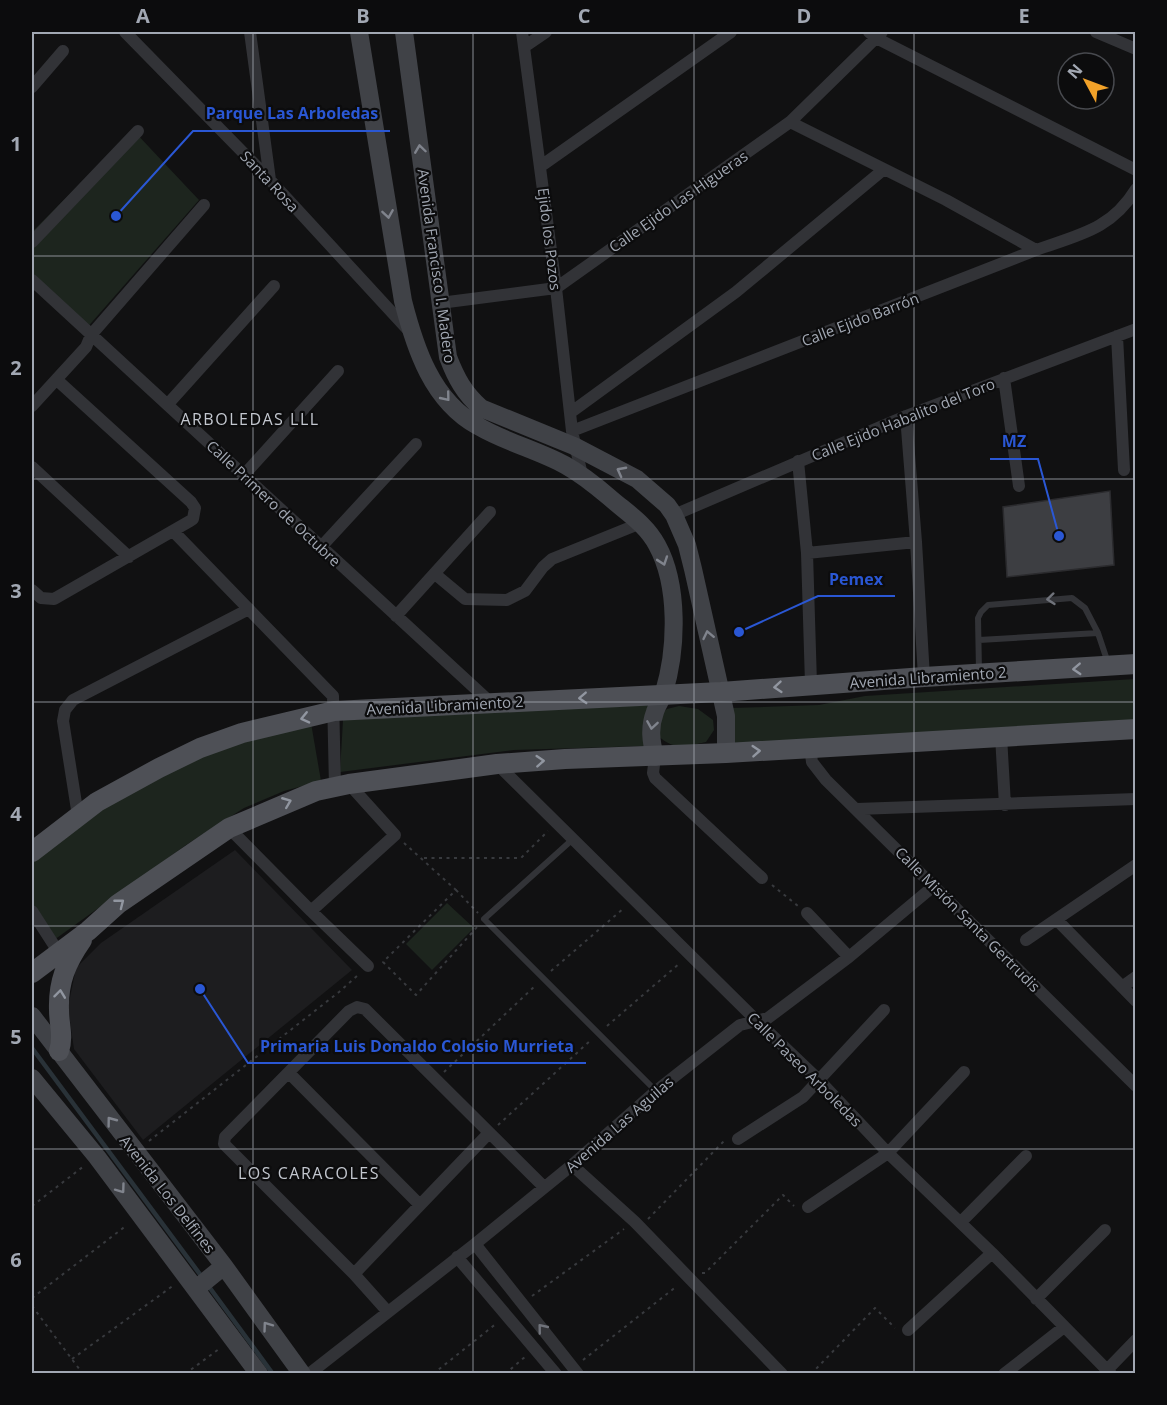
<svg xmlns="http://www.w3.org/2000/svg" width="1167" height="1405" viewBox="0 0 1167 1405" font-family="'Open Sans',sans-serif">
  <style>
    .built { fill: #1d1d1f }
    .green { fill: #1d251e }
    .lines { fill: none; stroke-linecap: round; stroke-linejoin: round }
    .stream { stroke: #293238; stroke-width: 4.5 }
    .building { fill: #3d3e42; stroke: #2b2b2e; stroke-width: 1.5 }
    .path { stroke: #383a3e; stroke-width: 2; stroke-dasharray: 3 4.5; stroke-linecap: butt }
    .lane { stroke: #323337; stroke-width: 6 }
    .street { stroke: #323337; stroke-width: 12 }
    .secondary { stroke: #404247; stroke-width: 18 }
    .primary { stroke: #4e5056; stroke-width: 20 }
    .oneway { stroke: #80848d }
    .oneway2 { stroke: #70737b }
    .oneway3 { stroke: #9196a0 }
    .grid { fill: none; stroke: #a2a8b3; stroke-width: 1.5; stroke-opacity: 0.55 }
    .labels { text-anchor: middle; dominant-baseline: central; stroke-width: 4.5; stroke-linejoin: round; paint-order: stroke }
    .street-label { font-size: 15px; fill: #a2a8b3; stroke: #0c0c0d }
    .neighbourhood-label { font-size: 16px; letter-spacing: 1.5px; fill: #c3c7cf; stroke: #0c0c0d }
    .leader { fill: none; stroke: #2a57d4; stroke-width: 2 }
    .callout-dot { fill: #2a57d4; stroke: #0c0c0d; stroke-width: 2 }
    .callout-label { font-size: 16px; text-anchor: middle; font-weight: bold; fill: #2a57d4; stroke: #0c0c0d; stroke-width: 4.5; stroke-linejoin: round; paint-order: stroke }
    .neatline { fill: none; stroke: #a2a8b3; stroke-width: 2 }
    .grid-label { font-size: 20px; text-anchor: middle; font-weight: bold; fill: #a2a8b3 }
  </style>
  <rect width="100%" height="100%" fill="#111112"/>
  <path class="built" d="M235,850L352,970L143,1140L74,1049L68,1007L76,968L101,943Z"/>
  <path class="green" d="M133,130L199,200L85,330L32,280V232Z
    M1135,679V726L840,741L735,743L732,708L819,705L865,696Z
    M655,703L645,746L514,750L340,772L343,720Z
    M679,706L698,709L713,720L714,730L706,742C685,747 674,750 658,736L659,716L667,709Z
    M311,723L321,781L284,791L244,808L186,845L54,940L32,906V863L129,790L205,751Z
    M447,903L474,928L432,970L406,944Z"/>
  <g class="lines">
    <path class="stream" d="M32,1048L202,1277
      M207,1284L273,1374"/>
  </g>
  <path class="building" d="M1110,491L1114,565L1007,577L1003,507Z"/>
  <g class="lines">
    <path class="path" d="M404,843L456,890L383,962L416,995L478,926
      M424,858H521L548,831
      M772,885L798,906
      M456,890L478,913
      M551,971L624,908
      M607,1026L680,963
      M444,1072L536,985
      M498,1125L591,1040
      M149,1141L339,992L358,975
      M32,1206L84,1166
      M648,1219L726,1139
      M702,1273H705L783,1195L794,1206
      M532,1296L624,1229
      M32,1298L127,1225
      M32,1306L83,1374
      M72,1359L174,1285
      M583,1360L677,1286
      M185,1374L219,1349
      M433,1374L497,1323
      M505,1374L526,1356
      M811,1374L875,1308L895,1328"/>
    <path class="lane" d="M979,640L1098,633
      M979,671L978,618L981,612L988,605L1072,598L1085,608L1098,633L1108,663
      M573,839L484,919L656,1091"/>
    <path class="street" d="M125,32L270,180L409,331
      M250,32L270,180
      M522,32L556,288L572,431L582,475
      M869,32L876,38L1136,170
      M1096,32L1136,49
      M524,47L546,32
      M32,87L63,51
      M790,122L946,200L1036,250
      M541,166L731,32
      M32,242L138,131
      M32,280L490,702
      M440,303L556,288L790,122L882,32
      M1117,336L1124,470
      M1004,378L1019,486
      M168,404L274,286
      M32,406L86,347L91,335L204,205
      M570,413L736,292L883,170
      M906,416L916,542L924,677
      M572,431L1036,250C1078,235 1111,230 1136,189
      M798,461L807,553L811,684
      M32,467L129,557
      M243,476L338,371
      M674,515L906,416L1136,329
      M173,531L333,696L335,787
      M321,547L416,444
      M807,553L916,542
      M435,574L465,599L507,600L525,591L543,567L552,559L641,523
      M32,590L41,598L54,599L190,521L193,519L195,508L191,502L57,380
      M396,616L490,512
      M1001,736L1005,805
      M810,747L812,762L826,780L1136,1086
      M655,757L653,773L655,778L762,878
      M497,764L757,1021L819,1080L888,1153L992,1253L1111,1374
      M857,809L1136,799
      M78,816L63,721L65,710L73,700L249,609
      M229,828L311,911L368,966
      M32,911L59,953
      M311,911L395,835L349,784
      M807,913L849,957
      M1057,920L1136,1001
      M1026,940L1136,865
      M1122,987L1136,977
      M289,1073L420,1205
      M738,1139L803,1097L884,1010
      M572,1165L635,1222L782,1374
      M808,1207L888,1153L964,1072
      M961,1222L1026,1156
      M475,1244L578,1374
      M457,1257L556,1374
      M354,1274L489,1133
      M1036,1299L1105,1230
      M388,1312L354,1274L224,1144L225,1137L349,1011L357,1007L365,1009L544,1187
      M908,1330L992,1253
      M1107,1370L1136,1340
      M309,1374L475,1244L572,1165L656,1091L740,1025L768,1018L849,957L935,885
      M1004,1374L1064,1327"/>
    <path class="secondary" d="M359,32L403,301C415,348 432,401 478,426C505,442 537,450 565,465C581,474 595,485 609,497C626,512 646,524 657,545C679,585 677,649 664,692C662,699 657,705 655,712C649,728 651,741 655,757
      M404,32L448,357C456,378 464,393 481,408L574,446L637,479L667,505L674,515L687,545L693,569L726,716V753
      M32,1016L224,1266L302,1374
      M32,1078L97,1157L259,1374
      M197,1288L224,1266"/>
    <path class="primary" d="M32,852L97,802L159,768L200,748L242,733L334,711L721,692L924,677L1136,664
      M32,973L88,931L118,904L229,828L316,791L349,784L497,764L565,759L726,753L1136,729
      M59,1051C64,1036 59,1025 59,1010C58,982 66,963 82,940"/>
  </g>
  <defs><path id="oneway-chevron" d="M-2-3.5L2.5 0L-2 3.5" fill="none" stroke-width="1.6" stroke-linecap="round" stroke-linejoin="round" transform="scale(1.5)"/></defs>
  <g class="oneway">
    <use href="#oneway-chevron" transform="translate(420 149) rotate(-98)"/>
    <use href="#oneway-chevron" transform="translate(388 214) rotate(81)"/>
    <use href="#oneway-chevron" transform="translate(446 397) rotate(51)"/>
    <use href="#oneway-chevron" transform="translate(621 471) rotate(-152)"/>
    <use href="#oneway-chevron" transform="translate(663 561) rotate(71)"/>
    <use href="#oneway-chevron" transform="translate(708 635) rotate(-102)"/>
    <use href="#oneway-chevron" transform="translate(652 725) rotate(99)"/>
    <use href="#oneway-chevron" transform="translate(111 1121) rotate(-127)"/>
    <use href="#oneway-chevron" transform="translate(121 1189) rotate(54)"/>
    <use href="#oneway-chevron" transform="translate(267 1326) rotate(-126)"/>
  </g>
  <g class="oneway2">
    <use href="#oneway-chevron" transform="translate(1051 599) rotate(174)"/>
    <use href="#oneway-chevron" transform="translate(542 1328) rotate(-129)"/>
  </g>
  <g class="oneway3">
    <use href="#oneway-chevron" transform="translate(1077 669) rotate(177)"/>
    <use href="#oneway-chevron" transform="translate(778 687) rotate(175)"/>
    <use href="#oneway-chevron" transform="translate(583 698) rotate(177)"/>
    <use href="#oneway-chevron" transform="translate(305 718) rotate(167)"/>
    <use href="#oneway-chevron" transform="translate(756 751) rotate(-4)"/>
    <use href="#oneway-chevron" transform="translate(540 761) rotate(-4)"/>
    <use href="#oneway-chevron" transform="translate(287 802) rotate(-22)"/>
    <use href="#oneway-chevron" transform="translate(120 903) rotate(-38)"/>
    <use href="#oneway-chevron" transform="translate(60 994) rotate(-83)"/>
  </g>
  <path class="grid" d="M253,32V1374M473,32V1374M694,32V1374M914,32V1374M32,256H1136M32,479H1136M32,702H1136M32,926H1136M32,1149H1136"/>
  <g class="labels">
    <g class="street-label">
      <text transform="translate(270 181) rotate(47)">Santa Rosa</text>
      <text transform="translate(678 201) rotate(-35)">Calle Ejido Las Higueras</text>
      <text transform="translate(550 239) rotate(83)">Ejido los Pozos</text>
      <text transform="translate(437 266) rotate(82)">Avenida Francisco I. Madero</text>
      <text transform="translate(860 319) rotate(-21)">Calle Ejido Barrón</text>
      <text transform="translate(903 419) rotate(-22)">Calle Ejido Habalito del Toro</text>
      <text transform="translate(274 503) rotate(43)">Calle Primero de Octubre</text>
      <text transform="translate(928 677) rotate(-4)">Avenida Libramiento 2</text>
      <text transform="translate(445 705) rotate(-3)">Avenida Libramiento 2</text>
      <text transform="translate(968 919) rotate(45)">Calle Misión Santa Gertrudis</text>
      <text transform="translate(805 1069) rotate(45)">Calle Paseo Arboledas</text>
      <text transform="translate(619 1124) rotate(-41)">Avenida Las Aguilas</text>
      <text transform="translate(168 1194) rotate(52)">Avenida Los Delfines</text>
    </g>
    <g class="neighbourhood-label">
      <text x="250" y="419">ARBOLEDAS LLL</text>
      <text x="309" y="1173">LOS CARACOLES</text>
    </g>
  </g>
  <path class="leader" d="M116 216L193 131H390M1059 536L1038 459H990M739 632L818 596H895M200 989L248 1063H586"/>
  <g class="callout-dot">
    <circle cx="116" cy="216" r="6"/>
    <circle cx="1059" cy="536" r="6"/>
    <circle cx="739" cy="632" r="6"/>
    <circle cx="200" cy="989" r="6"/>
  </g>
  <g class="callout-label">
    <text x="292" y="119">Parque Las Arboledas</text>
    <text x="1014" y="447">MZ</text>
    <text x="856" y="585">Pemex</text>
    <text x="417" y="1052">Primaria Luis Donaldo Colosio Murrieta</text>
  </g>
  <rect width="1167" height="1405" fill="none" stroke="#0c0c0d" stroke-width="66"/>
  <g transform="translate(1086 81) rotate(311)"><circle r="28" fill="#0c0c0d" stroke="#484a4f" stroke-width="1.5"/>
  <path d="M0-4.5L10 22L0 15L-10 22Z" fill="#f2a229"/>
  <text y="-9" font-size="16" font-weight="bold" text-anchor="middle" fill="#a2a8b3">N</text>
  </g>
  <rect x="33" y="33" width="1101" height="1339" class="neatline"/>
  <g class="grid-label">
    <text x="143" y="23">A</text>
    <text x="363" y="23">B</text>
    <text x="584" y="23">C</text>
    <text x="804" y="23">D</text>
    <text x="1024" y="23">E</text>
    <text x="16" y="151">1</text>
    <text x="16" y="375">2</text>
    <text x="16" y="598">3</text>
    <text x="16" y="821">4</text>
    <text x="16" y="1044">5</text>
    <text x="16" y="1267">6</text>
  </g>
</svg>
